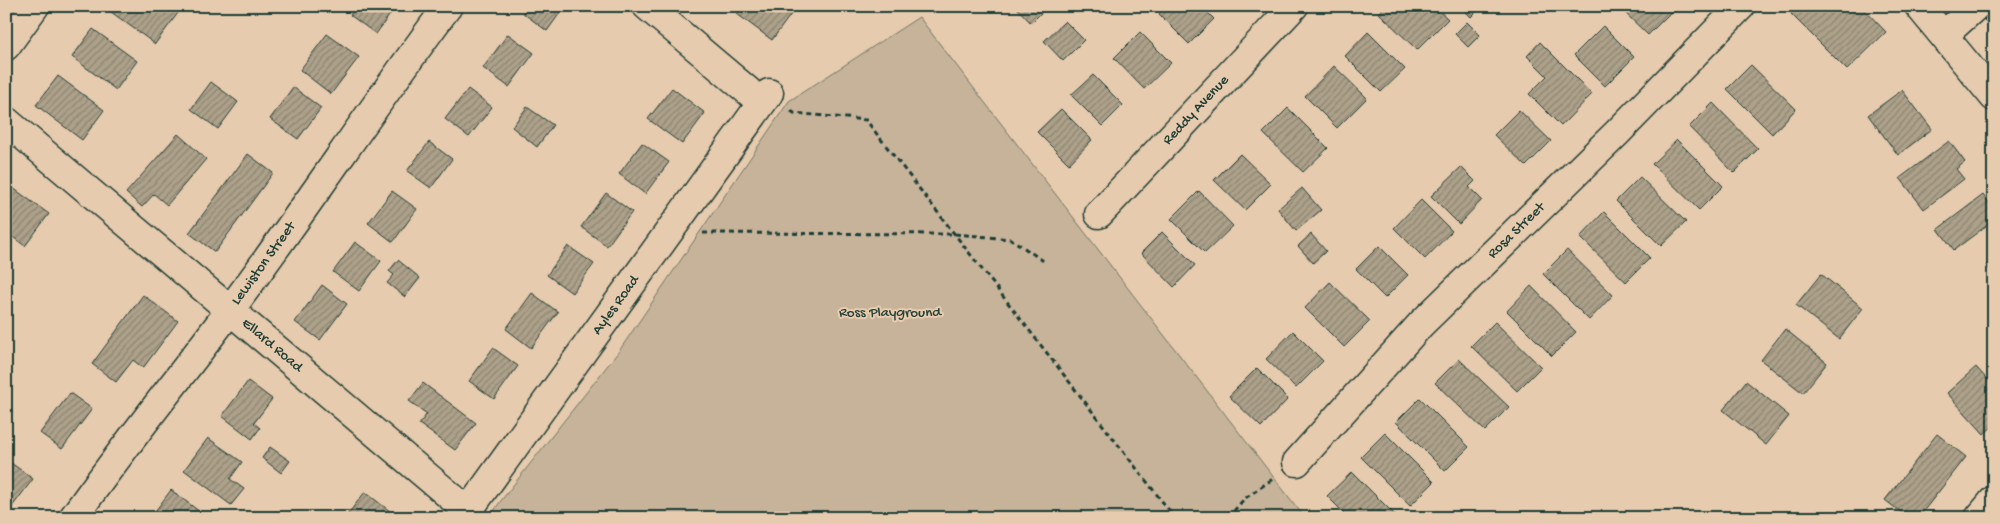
<svg xmlns="http://www.w3.org/2000/svg" width="2000" height="524" viewBox="0 0 2000 524" font-family="'Gochi Hand',sans-serif">
  <style>
    .green { fill: #c6b39a; stroke: #727867 }
    .building { fill: url(#building-hatch); stroke: #1f3d34 }
    .lines { fill: none; stroke-linecap: round; stroke-linejoin: round }
    .minor-casing { stroke: #1f3d34; stroke-width: 31 }
    .major-casing { stroke: #1f3d34; stroke-width: 31 }
    .path { stroke: #1f3d34; stroke-width: 3; stroke-dasharray: 5 4; stroke-linecap: butt }
    .minor { stroke: #e7cbae; stroke-width: 28 }
    .major { stroke: #e7cbae; stroke-width: 28 }
    .labels { text-anchor: middle; dominant-baseline: central; stroke-width: 4; stroke-linejoin: round; paint-order: stroke }
    .street-label { font-size: 15px; fill: #1f3d34; stroke: #e7cbae }
    .park-label { font-size: 15px; fill: #274339; stroke: #e7cbae }
  </style>
  <defs>
    <pattern id="building-hatch" width="6" height="6" patternUnits="userSpaceOnUse" patternTransform="scale(1.25)"><rect width="6" height="6" fill="#ada18a"/><path d="M-1 1l2-2M0 6l6-6M5 7l2-2" fill="none" stroke="#8c8472"/></pattern>
  </defs>
  <rect width="100%" height="100%" fill="#e7cbae"/>
  <filter id="ink" filterUnits="userSpaceOnUse"><feTurbulence type="fractalNoise" baseFrequency=".02" numOctaves="2"/><feDisplacementMap in="SourceGraphic" scale="10" xChannelSelector="R" yChannelSelector="G"/><feConvolveMatrix kernelMatrix="1 2 1 2 8 2 1 2 1" color-interpolation-filters="sRGB"/></filter>
  <g filter="url(#ink)">
    <path class="green" d="M919,17L1305,518H489L500,502L619,351L789,101Z"/>
    <path class="building" d="M110,6H169L178,13L155,44L107,9Z
      M357,6H396L376,34L350,15Z
      M529,6H565L547,31L523,13Z
      M743,6H797L772,40L737,14Z
      M1015,6H1048L1031,23Z
      M1166,6H1201L1214,19L1189,44L1159,14Z
      M1385,6H1434L1448,19L1417,50L1379,13Z
      M1460,6H1482L1471,17Z
      M1621,6H1673L1675,8L1648,35L1620,8Z
      M1799,6H1861L1886,32L1847,70L1791,14Z
      M1994,8V29L1984,20Z
      M1065,21L1084,40L1063,61L1044,41Z
      M1467,22L1480,35L1468,47L1455,34Z
      M1603,26L1634,57L1605,86L1574,55Z
      M93,29L137,61L116,90L72,57Z
      M1140,32L1171,63L1144,89L1114,58Z
      M1368,32L1405,69L1381,92L1345,56Z
      M327,34L359,57L331,94L300,70Z
      M508,34L534,53L509,87L483,68Z
      M1540,42L1592,94L1561,126L1529,94L1547,76L1527,56Z
      M1751,65L1796,109L1772,134L1727,89Z
      M1334,66L1367,98L1337,128L1305,96Z
      M1093,75L1123,105L1102,126L1071,95Z
      M58,76L104,110L82,140L36,105Z
      M211,82L238,102L218,129L191,109Z
      M293,87L321,108L298,139L270,119Z
      M672,88L705,113L682,144L648,119Z
      M468,89L492,107L469,137L445,119Z
      M1902,90L1932,129L1898,155L1868,115Z
      M1713,103L1758,149L1734,173L1689,127Z
      M527,107L553,125L537,147L512,127Z
      M1288,108L1328,148L1303,172L1263,133Z
      M1061,109L1092,140L1069,164L1037,132Z
      M1519,110L1551,141L1526,166L1494,135Z
      M178,134L206,159L167,205L154,194L142,207L126,193Z
      M1677,140L1723,186L1699,210L1652,164Z
      M1949,141L1965,162L1956,169L1964,179L1924,209L1900,178Z
      M429,142L452,159L431,188L407,171Z
      M642,143L669,162L645,194L619,174Z
      M248,154L273,173L215,252L189,233Z
      M1240,154L1271,184L1245,210L1214,180Z
      M1461,167L1475,181L1469,187L1482,200L1459,224L1431,196Z
      M1640,177L1686,222L1661,246L1616,201Z
      M6,183L49,214L25,246L6,232Z
      M1302,188L1321,210L1296,231L1278,209Z
      M392,191L417,209L393,242L368,223Z
      M1199,191L1233,226L1205,253L1171,219Z
      M606,193L632,212L607,246L581,227Z
      M1983,195L1994,209V220L1954,250L1938,229Z
      M1421,200L1452,231L1425,259L1394,228Z
      M1604,212L1650,258L1626,282L1580,237Z
      M1162,232L1195,265L1174,287L1141,253Z
      M1311,234L1326,251L1313,263L1298,246Z
      M355,242L381,261L359,291L333,272Z
      M568,246L594,264L572,293L547,275Z
      M1379,246L1408,275L1385,298L1356,269Z
      M1567,250L1613,295L1589,320L1543,274Z
      M1994,259V275L1986,265Z
      M398,260L420,278L405,297L387,283L394,275L389,271Z
      M1821,274L1863,308L1839,339L1796,305Z
      M1330,282L1370,321L1344,347L1305,308Z
      M322,285L347,304L320,340L295,322Z
      M1531,286L1576,332L1552,356L1507,311Z
      M532,293L558,312L531,348L506,329Z
      M143,295L178,321L143,368L133,360L116,382L92,364Z
      M1495,322L1541,367L1517,391L1471,346Z
      M1785,329L1827,363L1803,393L1761,360Z
      M1293,331L1323,361L1296,388L1266,359Z
      M493,348L518,366L494,399L469,381Z
      M1459,359L1509,407L1485,431L1435,383Z
      M1976,367L1994,387V425L1984,434L1947,393Z
      M1257,368L1288,399L1261,427L1229,396Z
      M248,381L272,399L254,423L260,428L252,439L222,416Z
      M1746,381L1789,416L1766,445L1723,410Z
      M423,383L476,423L455,450L419,424L427,414L409,401Z
      M70,393L92,409L62,449L40,433Z
      M1420,398L1469,447L1445,471L1396,422Z
      M1385,433L1434,482L1410,506L1361,457Z
      M1937,434L1966,457L1918,518H1908L1885,500Z
      M208,438L242,462L230,479L244,489L231,505L184,470Z
      M270,447L290,461L281,473L262,458Z
      M7,460L33,479L8,512L17,518H6Z
      M1352,472L1397,517V518H1349L1327,496Z
      M171,490L208,518H150Z
      M365,492L399,518H350L347,515Z"/>
    <g class="lines">
      <defs>
        <g id="minor">
          <path d="M647,6L761,102"/>
          <path d="M1944,35L1976,6"/>
          <path id="s1" d="M6,121L468,511"/>
          <path id="s2" d="M1099,214L1294,6"/>
          <path id="s3" d="M1297,462L1421,324L1617,133L1741,6"/>
          <path id="s4" d="M73,518C123,447 178,380 230,310C305,210 373,106 448,6"/>
          <path id="s5" d="M463,518L769,93"/>
          <path d="M1979,518L1994,500"/>
        </g>
        <path id="major" d="M1919,6L1994,97
          M6,46L35,6"/>
      </defs>
      <use href="#minor" class="minor-casing"/>
      <use href="#major" class="major-casing"/>
      <path class="path" d="M791,111L794,113L866,120L1175,518
        M703,233L955,234L1011,239L1045,262
        M1228,518L1244,499L1274,478"/>
      <use href="#minor" class="minor"/>
      <use href="#major" class="major"/>
    </g>
  </g>
  <g class="labels">
    <g class="street-label">
      <text stroke="none"><textPath href="#s2" startOffset="142">Reddy Avenue</textPath></text>
      <text stroke="none"><textPath href="#s3" startOffset="319">Rosa Street</textPath></text>
      <text stroke="none"><textPath href="#s4" startOffset="318">Lewiston Street</textPath></text>
      <text stroke="none"><textPath href="#s5" startOffset="262">Ayles Road</textPath></text>
      <text stroke="none"><textPath href="#s1" startOffset="348">Ellard Road</textPath></text>
    </g>
    <g class="park-label">
      <text x="890" y="313">Ross Playground</text>
    </g>
  </g>
  <rect width="2000" height="524" fill="none" stroke="#e7cbae" stroke-width="25"/>
  <rect x="12" y="12" width="1975" height="499" fill="none" stroke="#1f3d34" stroke-width="2" filter="url(#ink)"/>
</svg>
